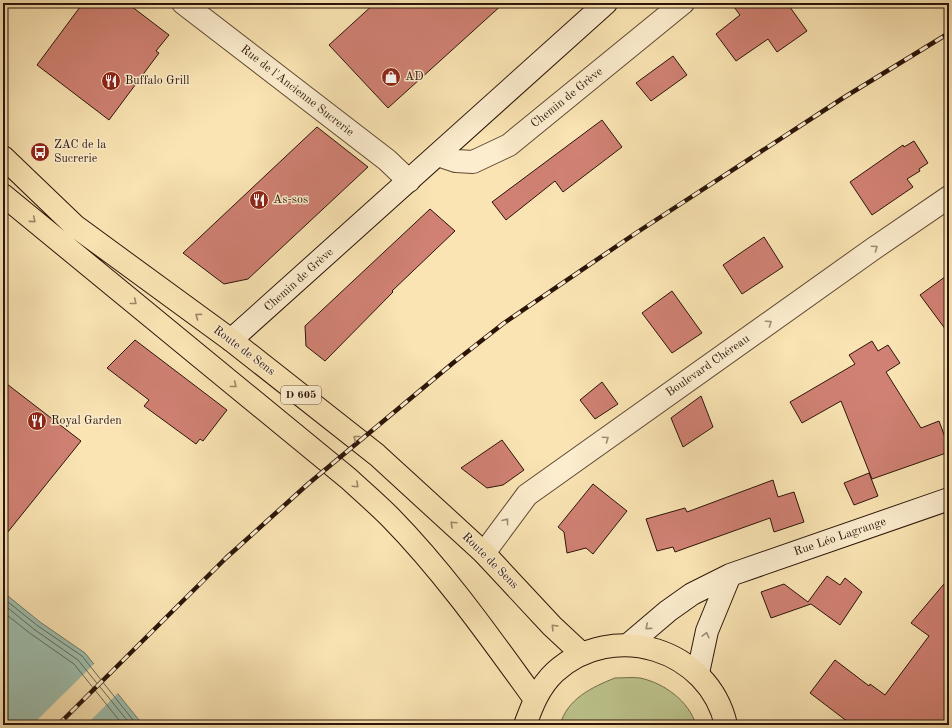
<svg xmlns="http://www.w3.org/2000/svg" width="952" height="728" viewBox="0 0 952 728" font-family="'Old Standard TT',serif">
  <style>
    .green { fill: #bdc48d; stroke: #746c4b }
    .water { fill: #9ebfae; stroke: #707b6c }
    .pier { fill: #fae4b3 }
    .lines { fill: none; stroke-linecap: round; stroke-linejoin: round }
    .shore { stroke: #646a5c; stroke-width: 1 }
    .building { fill: #d08173; stroke: #2b1509 }
    .street-casing { stroke: #5f4934; stroke-width: 24 }
    .secondary-casing { stroke: #2b1509; stroke-width: 24 }
    .primary-casing { stroke: #2b1509; stroke-width: 24 }
    .street { stroke: #fcedce; stroke-width: 22 }
    .secondary { stroke: #fcedce; stroke-width: 22 }
    .primary { stroke: #fae4b3; stroke-width: 22 }
    .rail-casing { stroke: #2b1509; stroke-width: 4.5 }
    .rail { stroke: #fcedce; stroke-width: 3; stroke-dasharray: 9; stroke-linecap: butt }
    .oneway { stroke: #9d8766 }
    .oneway2 { stroke: #9e8c75 }
    .labels { text-anchor: middle; dominant-baseline: central; stroke-width: 3; stroke-linejoin: round; paint-order: stroke }
    .shield { fill: #fcedce; stroke: #6a5644; stroke-width: 1 }
    .shield-label { font-size: 11px; font-weight: bold; fill: #2b1509 }
    .poi-label { font-size: 12px; fill: #2b1509; stroke: #fcedce; text-anchor: start }
    .street-label { font-size: 12px; fill: #2b1509; stroke: #fcedce }
  </style>
  <rect width="100%" height="100%" fill="#fae4b3"/>
  <filter id="stains"><feTurbulence type="fractalNoise" baseFrequency=".005" numOctaves="4"/><feColorMatrix values="0 0 0 0 .2 0 0 0 0 .09 0 0 0 0 .02 0 0 0 .5 -.17"/></filter>
  <radialGradient id="worn" r=".72"><stop offset=".6" stop-color="#630" stop-opacity="0"/><stop offset="1" stop-color="#630" stop-opacity=".3"/></radialGradient>
  <path class="green" d="M615,678C623,678 633,677 640,678C664,683 689,701 696,725H560C567,699 592,687 615,678Z"/>
  <path class="water" d="M3,592L40,622L85,653L143,725H3Z"/>
  <path class="pier" d="M95,663L119,692L86,725H32Z"/>
  <g class="lines">
    <path class="shore" d="M3,598L38,626L82,656L137,725
      M3,604L35,630L78,660L131,725
      M3,612L31,634L74,664L123,725"/>
  </g>
  <path class="building" d="M83,3H127L169,35L156,51L159,53L109,120L37,65Z
    M375,3H504L388,108L329,45Z
    M731,3H787L807,31L777,52L768,39L736,61L716,34L740,15Z
    M673,56L687,75L651,101L636,83Z
    M602,120L622,147L563,192L555,181L506,220L492,202Z
    M317,127L368,167L248,279L224,284L183,253Z
    M914,141L928,163L919,169L920,171L907,179L913,187L872,215L850,182L903,145L904,147Z
    M430,209L455,231L392,291L393,292L325,361L306,346L305,326Z
    M764,237L783,267L742,294L723,265Z
    M949,274V334L920,295Z
    M672,291L702,333L672,353L642,313Z
    M135,340L227,410L203,441L200,439L196,444L144,406L149,400L107,368Z
    M872,341L878,351L888,345L900,363L886,372L921,428L939,421L949,448V452L872,479L841,401L802,423L790,402L855,364L849,355Z
    M3,381L81,441L3,538Z
    M602,382L618,404L595,419L580,400Z
    M701,396L713,427L683,447L671,418Z
    M502,440L524,470L503,485L487,488L461,468Z
    M869,473L878,496L854,505L844,483Z
    M773,480L778,497L794,492L804,522L774,532L770,518L675,552L673,547L657,551L646,519L685,508L687,512Z
    M593,484L627,511L593,554L586,548L567,553L564,532L558,527Z
    M827,576L840,585L845,578L862,592L840,625L811,604L771,618L761,592L784,584L808,602Z
    M949,578V725H852L810,693L835,660L869,686L870,684L885,695L929,636L911,623Z"/>
  <g class="lines">
    <defs>
      <path id="street" d="M183,3L387,160L409,181
        M438,155L456,161L473,162L509,145L683,3
        M484,553L527,495L873,249L949,197"/>
      <path id="secondary" d="M231,340L606,3
        M628,645L668,611L692,594L730,575L949,499
        M698,673L707,631L730,575"/>
      <path id="primary" d="M3,157L75,226L231,340L377,455L484,553L552,626L582,654
        M3,195L349,479C363,492 377,504 390,517C444,572 489,636 534,698
        M525,725C532,706 539,687 555,672C613,619 709,649 726,725"/>
    </defs>
    <use href="#street" class="street-casing"/>
    <use href="#secondary" class="secondary-casing"/>
    <use href="#primary" class="primary-casing"/>
    <use href="#street" class="street"/>
    <use href="#secondary" class="secondary"/>
    <use href="#primary" class="primary"/>
    <defs>
      <path id="rail" d="M58,725L226,558L308,484L453,363L504,323L636,233L843,98L949,33"/>
    </defs>
    <use href="#rail" class="rail-casing"/>
    <use href="#rail" class="rail"/>
  </g>
  <defs><path id="oneway-chevron" d="M-2-3.5L2.5 0L-2 3.5" fill="none" stroke-width="1.6" stroke-linecap="round" stroke-linejoin="round"/></defs>
  <g class="oneway">
    <use href="#oneway-chevron" transform="translate(33 220) rotate(40)"/>
    <use href="#oneway-chevron" transform="translate(134 302) rotate(39)"/>
    <use href="#oneway-chevron" transform="translate(198 316) rotate(-144)"/>
    <use href="#oneway-chevron" transform="translate(234 385) rotate(39)"/>
    <use href="#oneway-chevron" transform="translate(356 438) rotate(-142)"/>
    <use href="#oneway-chevron" transform="translate(356 485) rotate(43)"/>
    <use href="#oneway-chevron" transform="translate(453 524) rotate(-137)"/>
    <use href="#oneway-chevron" transform="translate(554 627) rotate(-135)"/>
  </g>
  <g class="oneway2">
    <use href="#oneway-chevron" transform="translate(875 248) rotate(-35)"/>
    <use href="#oneway-chevron" transform="translate(769 323) rotate(-35)"/>
    <use href="#oneway-chevron" transform="translate(606 439) rotate(-35)"/>
    <use href="#oneway-chevron" transform="translate(506 521) rotate(-52)"/>
    <use href="#oneway-chevron" transform="translate(648 627) rotate(140)"/>
    <use href="#oneway-chevron" transform="translate(706 635) rotate(-76)"/>
  </g>
  <defs>
    <symbol id="shop-disc" viewBox="-11 -11 22 22"><circle r="9.5" fill="#8f2418" stroke="#fcedce"/><path d="M-5-2.5h2.3a2.7 3.5 0 0 1 5.4 0H5L5.5 6h-11ZM-1.5-2.5h3a1.5 2.3 0 0 0-3 0Z" fill="#fff"/></symbol>
    <symbol id="restaurant-disc" viewBox="-11 -11 22 22"><circle r="9.5" fill="#8f2418" stroke="#fcedce"/><path d="M-5-6h1v4h1v-4h1v4h1v-4h1v5L-1.5 .5V6h-2V.5L-5-1ZM5-6V6H3V1.5H1.5Q1.5-4 5-6Z" fill="#fff"/></symbol>
    <symbol id="bus-disc" viewBox="-11 -11 22 22"><circle r="9.5" fill="#8f2418" stroke="#fcedce"/><path d="M-5-6H5V4H4V6H2V4H-2V6H-4V4H-5ZM-3.5-4V0h7V-4ZM-3.5 1.2v1.5H-2V1.2ZM2 1.2v1.5H3.5V1.2Z" fill="#fff"/></symbol>
  </defs>
  <g fill-rule="evenodd">
    <use href="#shop-disc" x="380" y="66" width="22" height="22"/>
    <use href="#restaurant-disc" x="100" y="70" width="22" height="22"/>
    <use href="#bus-disc" x="29" y="141" width="22" height="22"/>
    <use href="#restaurant-disc" x="248" y="189" width="22" height="22"/>
    <use href="#restaurant-disc" x="26" y="410" width="22" height="22"/>
  </g>
  <g class="labels">
    <rect class="shield" x="281" y="386" width="40" height="18" rx="3"/>
    <g class="shield-label">
      <text x="301" y="395">D 605</text>
    </g>
    <g class="poi-label">
      <text x="405" y="77">AD</text>
      <text x="125" y="81">Buffalo Grill</text>
      <text x="54" y="145">ZAC de la<tspan x="54" dy="14">Sucrerie</tspan></text>
      <text x="273" y="200">As-sos</text>
      <text x="51" y="421">Royal Garden</text>
    </g>
    <g class="street-label">
      <text transform="translate(297 91) rotate(38)">Rue de l'Ancienne Sucrerie</text>
      <text transform="translate(567 98) rotate(-39)">Chemin de Grève</text>
      <text transform="translate(299 280) rotate(-42)">Chemin de Grève</text>
      <text transform="translate(244 351) rotate(37)">Route de Sens</text>
      <text transform="translate(708 366) rotate(-35)">Boulevard Chéreau</text>
      <text transform="translate(840 537) rotate(-19)">Rue Léo Lagrange</text>
      <text transform="translate(490 561) rotate(45)">Route de Sens</text>
    </g>
  </g>
  <rect width="952" height="728" fill="none" stroke="#fae4b3" stroke-width="16"/>
  <rect x="4" y="4" width="944" height="720" fill="none" stroke="#2b1509" stroke-width="2"/>
  <rect x="8" y="8" width="936" height="712" fill="none" stroke="#2b1509"/>
  <rect width="100%" height="100%" filter="url(#stains)"/>
  <rect width="100%" height="100%" fill="url(#worn)"/>
</svg>
